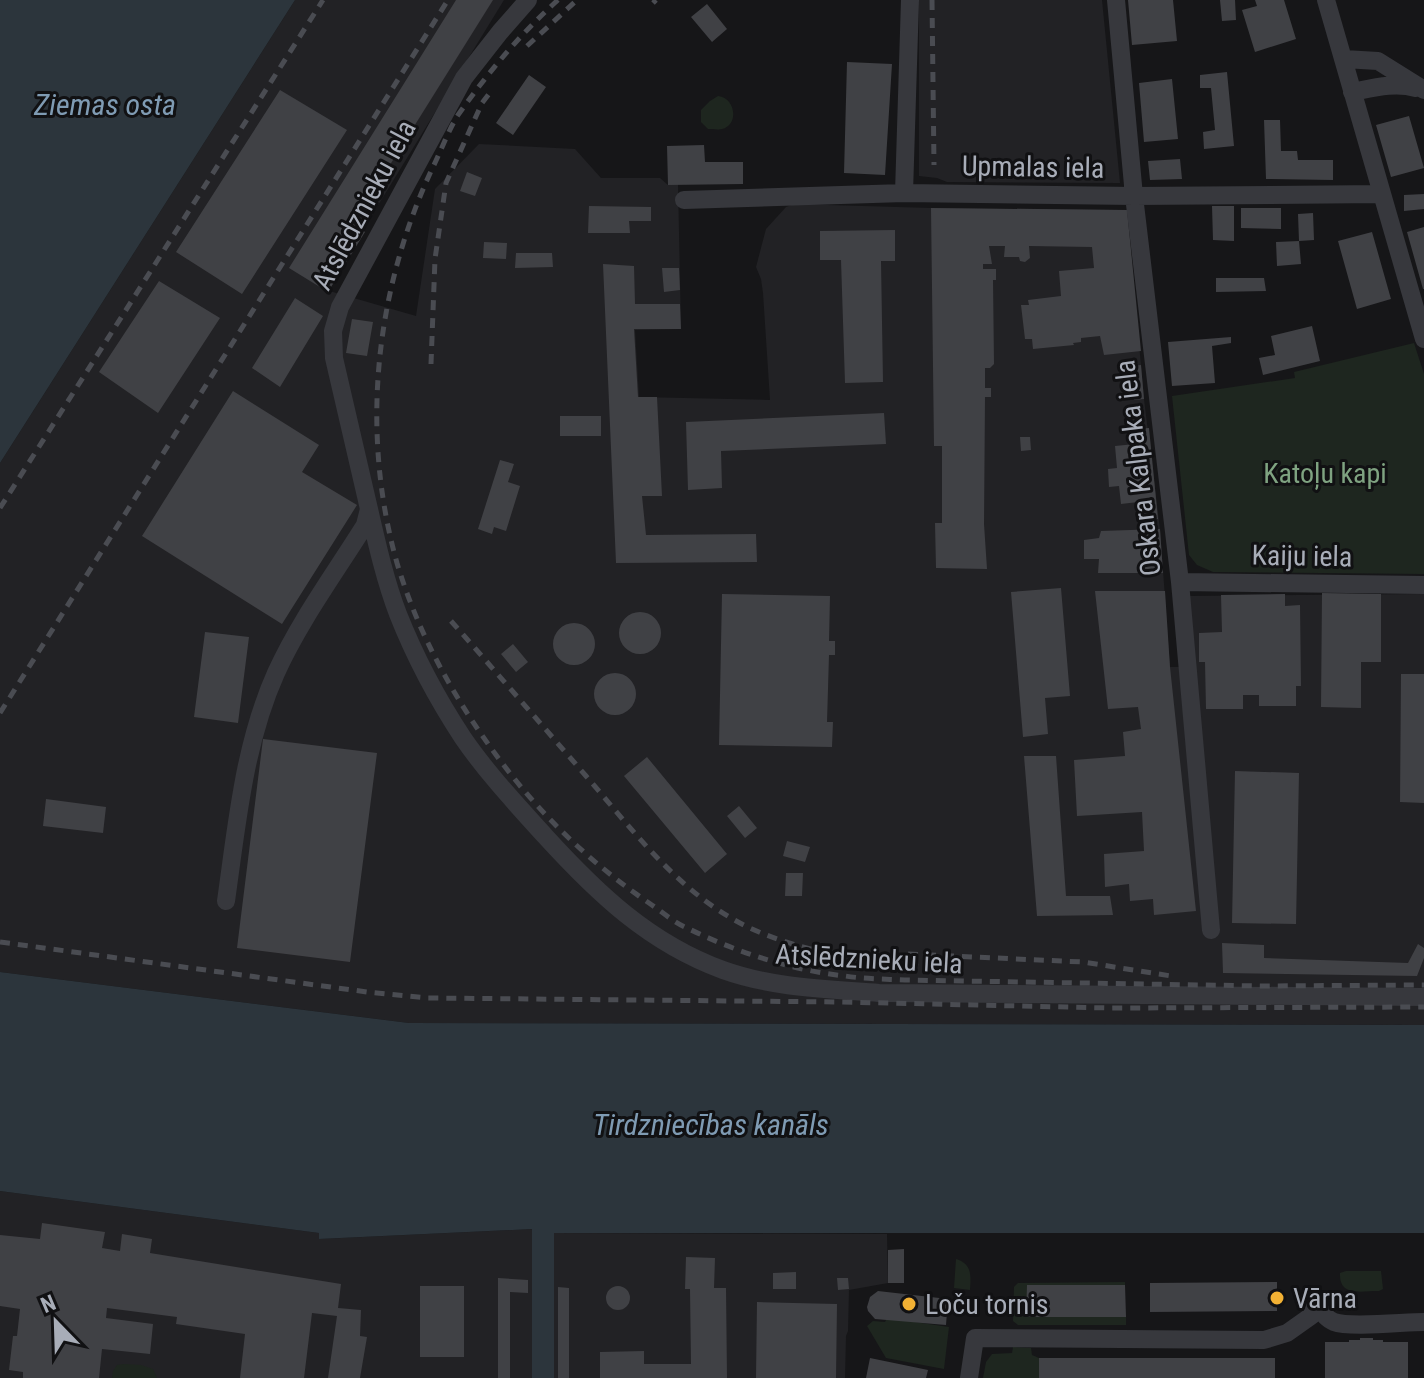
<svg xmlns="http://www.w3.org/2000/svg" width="1424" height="1378" viewBox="0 0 1424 1378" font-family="'Roboto Condensed',sans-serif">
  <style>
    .built { fill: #222225 }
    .green { fill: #1e261f }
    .water { fill: #2c353c }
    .building { fill: #404145 }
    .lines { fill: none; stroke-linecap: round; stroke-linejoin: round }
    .minor { stroke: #37383d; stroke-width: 18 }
    .rail { stroke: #4a4c52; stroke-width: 5; stroke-dasharray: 10 8; stroke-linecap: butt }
    .poi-dot { fill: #f2b134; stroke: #111113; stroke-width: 3 }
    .labels { text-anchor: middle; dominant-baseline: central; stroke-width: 6; stroke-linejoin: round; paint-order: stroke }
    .street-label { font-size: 28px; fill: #a8adb8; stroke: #111113 }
    .park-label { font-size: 28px; fill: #7fa381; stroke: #111113 }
    .poi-label { font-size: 28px; fill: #a8adb8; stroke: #111113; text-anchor: start }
    .water-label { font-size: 30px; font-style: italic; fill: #7f9bb3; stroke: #111113 }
  </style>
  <rect width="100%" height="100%" fill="#161618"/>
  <path class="built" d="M295,0H504L326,290L416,316L435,189L479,144L575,149L601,178H660L668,185L678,184L681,329L635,330L639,397L770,400L763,293L761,279L756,267L766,229L786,207L794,204L931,208L1127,210L1144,399L1160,529L1170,667H1193L1189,596L1424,594V1025L409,1023L0,972V463Z
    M919,0H1102L1120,183L947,182L937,178L919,176Z
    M0,1191L319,1233L320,1239L533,1229L532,1378H0Z
    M554,1233L887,1234L888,1283L849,1290L848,1331L846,1336L845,1378H554Z"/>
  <path class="green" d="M718,96C736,98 739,125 722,129C719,130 711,129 708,129L701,122V110L710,101Z
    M1414,343L1424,374V574L1213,572L1197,565L1189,555L1172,396L1295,378L1294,372Z
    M956,1259C972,1264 971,1275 970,1290L954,1288Z
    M1346,1271H1381L1383,1289L1379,1291C1360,1291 1339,1297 1340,1273Z
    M1125,1282V1285L1026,1317H1126V1325H1018L1013,1321L1014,1287L1018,1283Z
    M887,1318L949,1327L944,1369L886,1358L867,1326L873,1321L885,1322Z
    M1013,1347L1031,1348L1032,1355L1039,1358V1378H983L986,1362L992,1354L1012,1353Z
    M124,1364L141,1365L153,1369L157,1378H112L113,1371L117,1365Z"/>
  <path class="water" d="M0,0H295L0,463Z
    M0,972L409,1023L1424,1025V1233H554V1378H532V1229L319,1239V1233L0,1191Z"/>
  <path class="building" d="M456,0H493L353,224L365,232L328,292L289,268Z
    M1128,0H1173L1177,41L1132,45Z
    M1220,0H1235L1236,20L1222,21Z
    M1255,0H1284L1296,39L1255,52L1242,10L1257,6Z
    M707,4L727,29L712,42L691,17Z
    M847,62L892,64L885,175L844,173Z
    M1227,72L1234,146L1204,149L1203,132L1215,130L1211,88H1200V75Z
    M529,75L546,87L513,135L496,123Z
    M1172,79L1178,139L1144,142L1139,83Z
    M280,90L347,130L242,294L176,252Z
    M1409,116L1424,168L1391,177L1376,125Z
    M1264,120H1280L1281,151H1297L1298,160H1333V180L1266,179Z
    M704,145L705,162H743V184L668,185L667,146Z
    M1180,159L1182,179L1150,180L1148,161Z
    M467,172L482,178L475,196L460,191Z
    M1424,194V209L1404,211V195Z
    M589,206L651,207V221H629L630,233H588Z
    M1212,206H1234V241L1213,240Z
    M931,208L1127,210L1141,351L1104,355L1100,336L1081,338V342L1073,343L1074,345L1033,349L1032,339H1025L1021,305H1029L1028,300L1061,296L1059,271L1094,268L1092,247L1029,246L1030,258L1025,262L1020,261L1019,257H1004L1005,246H989L992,264H983V269H996V280H993L994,364L990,368H985V388H991V397H985L984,524L987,569L936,568L935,523H942V446H934Z
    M1241,208H1281V229L1241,228Z
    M1313,213L1314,240L1299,241L1298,214Z
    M1424,227V289H1423L1407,232Z
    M895,230V261H881L883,382L845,383L841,260H820V231Z
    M1372,232L1391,299L1357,309L1338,241Z
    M1299,241L1301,264L1277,266L1276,242Z
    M484,242L507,243L506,259L483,258Z
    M516,253H552L553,267L515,268Z
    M603,264L634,266L635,304H680L681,329H634L638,397H657L662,496H642L646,535L756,534L757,562L616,563Z
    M662,268H679L680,290L664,292Z
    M1216,278H1264L1266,291L1216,292Z
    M159,281L220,318L158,413L99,372Z
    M295,298L323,316L280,387L252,368Z
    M352,319L373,322L367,356L346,353Z
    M1312,326L1320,361L1263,375L1259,358L1275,355L1271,336Z
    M1231,337V343L1212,346L1215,383L1172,386L1168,342Z
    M1141,365L1144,399L1134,400L1131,366Z
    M233,391L319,445L302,472L357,505L282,624L142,536Z
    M884,413L886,444L721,451L722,488L688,490L686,422Z
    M560,416H601V436H560Z
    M1149,428L1158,519L1139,521L1138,502L1121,504L1119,486L1109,487L1108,469L1117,468L1115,446L1135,444V429Z
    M1020,437H1030L1031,450L1021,451Z
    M500,460L514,464L508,482L520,486L506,531L494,527L492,534L478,529Z
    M1160,529L1163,573H1098L1099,559H1084V540L1099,538L1101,531Z
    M1061,588L1070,696L1045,698L1048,734L1023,737L1011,592Z
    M1095,591H1165L1170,667L1196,911L1154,915L1153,899L1130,901L1129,884L1105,887L1104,854L1144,851L1142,812L1077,816L1074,760L1125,756L1123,732L1141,729L1138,707L1108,709Z
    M1322,593L1381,594V662H1361V708L1321,707Z
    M722,594L830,596L829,641H835V655H829L827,722H833L832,747L719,745Z
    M1285,594V606L1300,605L1301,686H1296V706H1259V695H1243V709H1206L1205,662H1199V633L1222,632L1221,595Z
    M619 633a21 21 0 1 1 42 0a21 21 0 1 1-42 0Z
    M553 644a21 21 0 1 1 42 0a21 21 0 1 1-42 0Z
    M205,632L249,637L238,723L194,717Z
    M513,644L528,662L516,672L501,654Z
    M594 694a21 21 0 1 1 42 0a21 21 0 1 1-42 0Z
    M1401,674H1424V803L1400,802Z
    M263,739L377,753L350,962L237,948Z
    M1024,756H1056L1066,896H1110L1113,915L1037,916Z
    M647,757L727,854L705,873L624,776Z
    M1235,771L1299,773L1296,924L1232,923Z
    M46,799L106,807L103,833L43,826Z
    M739,806L757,828L745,838L727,816Z
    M787,841L810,847L805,862L783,856Z
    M786,873H803L802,896H785Z
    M1222,943L1264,945V958L1408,963L1418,944L1424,948V958L1417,976L1223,973Z
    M42,1223L105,1232L102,1248L120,1251L122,1234L152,1239L150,1253L341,1284L338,1308L361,1310L360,1336L367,1337L360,1378H328L337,1316L312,1313L304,1378H240L245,1334L176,1324L177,1317L107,1308L106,1318L153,1324L150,1354L102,1349L99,1378H23V1372L9,1370L13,1336H17L20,1309L0,1306V1235L40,1239Z
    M904,1249V1283H888V1250Z
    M686,1257L715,1258L714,1288H726L727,1378H600V1352L644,1351V1364H691L690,1289H685Z
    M796,1272V1289H773V1273Z
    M498,1278L528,1280V1293L510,1292V1378H498Z
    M837,1278H848L849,1289L838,1290Z
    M1277,1282V1311L1150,1312V1283Z
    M1027,1285H1125L1126,1317H1026Z
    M606 1298a12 12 0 1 1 24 0a12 12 0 1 1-24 0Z
    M420,1286H464V1357H420Z
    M558,1287L569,1288V1378H558Z
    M878,1291L948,1299L946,1325L875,1319L868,1311L867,1307L870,1297Z
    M757,1302L837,1304L836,1378H756Z
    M1360,1338H1373V1340H1383V1342H1408V1378H1325V1342H1349V1340H1360Z
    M870,1358L928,1370L926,1378H866Z
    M1039,1358H1275V1378H1039Z"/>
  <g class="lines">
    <path class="minor" d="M1116,0L1134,196L1180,582L1211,930
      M1326,0L1424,339
      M1344,59L1378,61L1424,90
      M1352,92C1373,88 1395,82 1416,88
      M904,193L910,0
      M684,200L904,193L1134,196L1382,194
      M369,509C377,544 385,580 398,614C415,657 438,700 463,738C487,773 517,805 545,836C597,893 649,943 723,970C773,988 827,989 879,993L1424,997
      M1180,582L1424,585
      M226,901C237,824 244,744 276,673C299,622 335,573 365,525L369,509L334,358L333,331L340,307L464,78L500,32L528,0
      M969,1378L975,1338L1264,1340L1287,1333L1311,1316L1316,1304C1321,1311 1326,1319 1334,1322C1350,1328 1404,1322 1424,1322"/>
    <path class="rail" d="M558,0C520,34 487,74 458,115C448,131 441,151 432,169C375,291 360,432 397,563C420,640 460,709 509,772C549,823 595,866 649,903C661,911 673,922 687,928C736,952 791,970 845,976C865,979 885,979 905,980L1261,986L1424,985
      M932,0L934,165
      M653,3L656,0
      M527,46L577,0
      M431,364L435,259L446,183L482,103L492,90
      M0,508L323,0
      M451,621C496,672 541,724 586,776C637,835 685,901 759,932C823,959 894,963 961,971
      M0,713L448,0
      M0,942L367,992L428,998L842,1002L1110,1008L1424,1007
      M908,954L1083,962L1171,976"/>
  </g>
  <g class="poi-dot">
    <circle cx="1277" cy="1298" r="8"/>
    <circle cx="909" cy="1304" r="8"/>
  </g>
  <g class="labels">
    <g class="street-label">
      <text transform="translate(1033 167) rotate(1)">Upmalas iela</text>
      <text transform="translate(364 205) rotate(-62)">Atslēdznieku iela</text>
      <text transform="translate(1138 468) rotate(-97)">Oskara Kalpaka iela</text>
      <text transform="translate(1302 556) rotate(1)">Kaiju iela</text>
      <text transform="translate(869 959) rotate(3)">Atslēdznieku iela</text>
    </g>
    <g class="park-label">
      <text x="1325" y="473">Katoļu kapi</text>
    </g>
    <g class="poi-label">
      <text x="1293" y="1298">Vārna</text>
      <text x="925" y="1304">Loču tornis</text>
    </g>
    <g class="water-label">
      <text x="105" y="104">Ziemas osta</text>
      <text x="711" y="1124">Tirdzniecības kanāls</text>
    </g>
  </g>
  <g transform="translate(56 1322) rotate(337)" stroke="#111113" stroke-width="6" paint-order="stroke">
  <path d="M0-6L14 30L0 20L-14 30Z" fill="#a8adb8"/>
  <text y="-12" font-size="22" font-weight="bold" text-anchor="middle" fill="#a8adb8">N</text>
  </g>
</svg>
